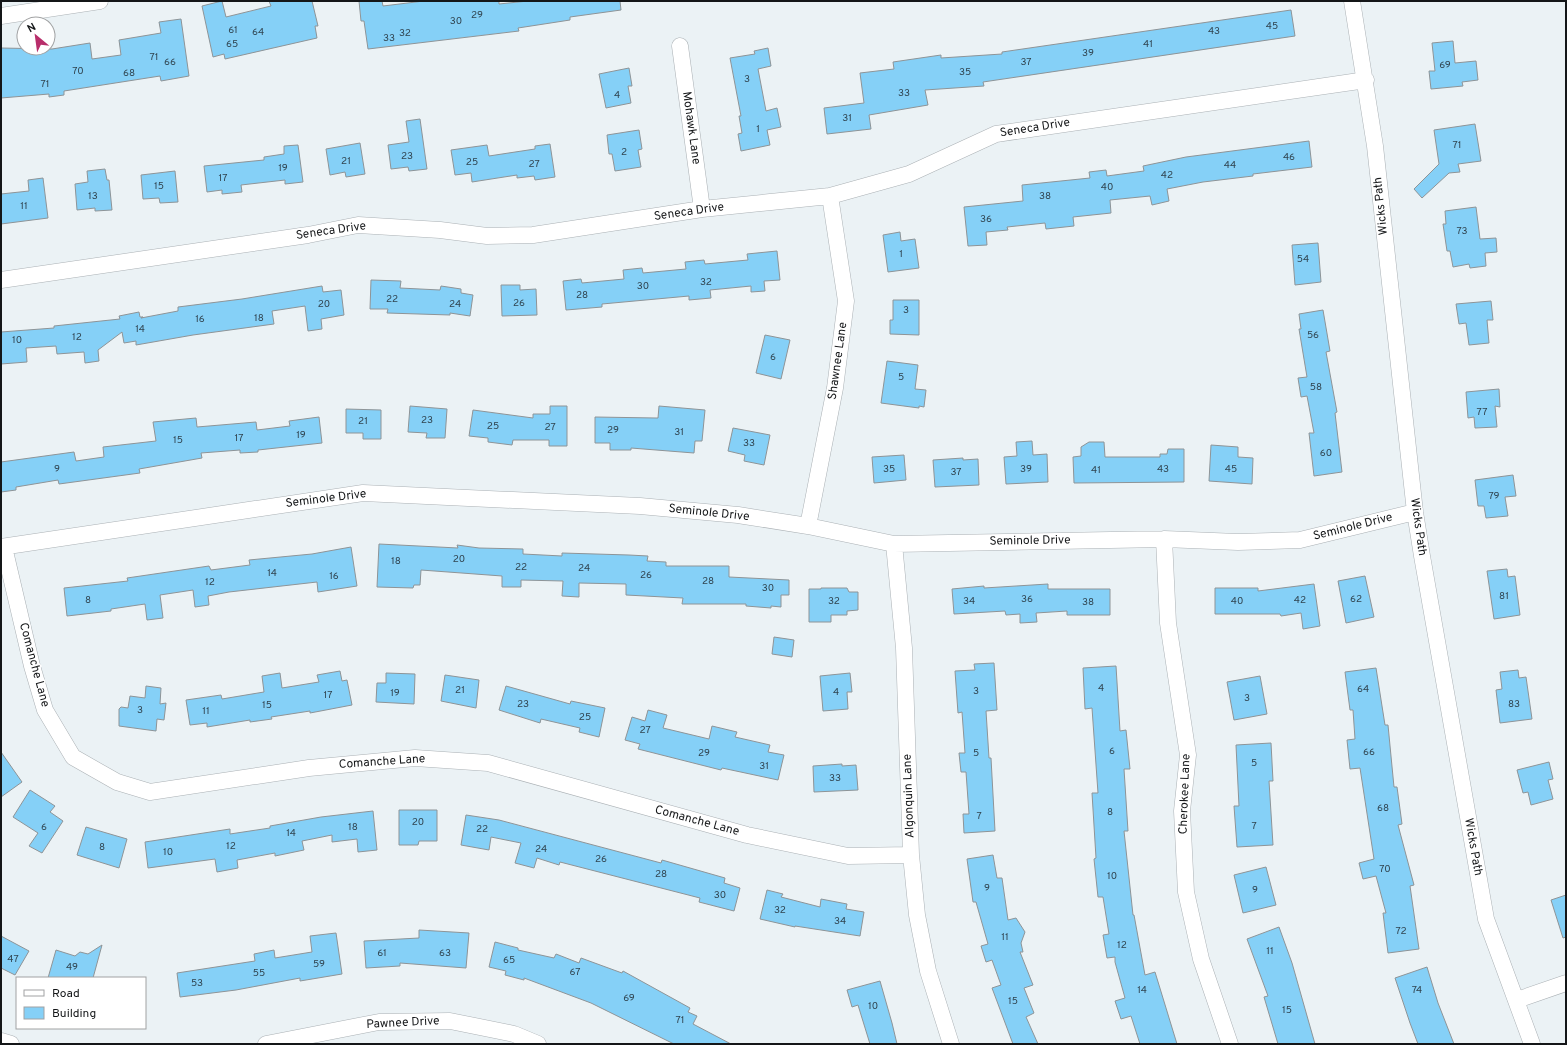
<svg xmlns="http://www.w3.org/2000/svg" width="1567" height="1045" viewBox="0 0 1567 1045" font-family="Overpass,sans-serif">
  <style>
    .building { fill: #85d0f7; stroke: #8e9497 }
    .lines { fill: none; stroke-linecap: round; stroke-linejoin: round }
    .street-casing { stroke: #abb1b5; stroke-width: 17 }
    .street { stroke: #fff; stroke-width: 16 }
    .labels { text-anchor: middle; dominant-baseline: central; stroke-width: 3; stroke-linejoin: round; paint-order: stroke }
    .number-label { font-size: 10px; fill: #304450 }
    .street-label { font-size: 12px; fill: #141618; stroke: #fff }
  </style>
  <rect width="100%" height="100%" fill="#ebf2f5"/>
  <path class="building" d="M222,1L226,17L271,6L269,1H312L318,26H315L317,38L225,59L224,54L213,57L202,6Z
    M359,1H382L383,6L424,1H499V4L528,1H620L621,10L570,17V20L518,28L519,31L368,49L364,21H361Z
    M1291,10L1295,36L983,82L984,86L925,90L928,105L869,115L871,129L827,134L824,108L864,103L860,73L894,69L893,62L941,55V58L1002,54V52Z
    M181,19L189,76L161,81L160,76L64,91V95L49,97V94L1,98V48L52,49L90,43L92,59L121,55L119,40L161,33L159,22Z
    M1453,41L1455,63L1476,61L1478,80L1462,82L1463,86L1431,89L1429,71H1435L1432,43Z
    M768,48L771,66L758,69L766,111L777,108L781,127L767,130L770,145L741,151L738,134L742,133L739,116H741L730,58L755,54L754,51Z
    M629,68L632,86H628L631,103L606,108L599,74Z
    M420,119L427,169L409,171L408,167L391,169L388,145L409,142L406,121Z
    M1475,124L1481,161L1458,164L1460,172L1449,173L1422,198L1414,189L1439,164L1434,130Z
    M639,130L642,149L638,150L641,167L615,171L612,154H609L607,135Z
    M1309,141L1312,167L1253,174V176L1203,182L1167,189L1169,201L1152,205L1150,196L1110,200L1111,213L1073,217L1074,226L1046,229L1045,223L1007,227L1008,230L986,232L987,245L968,246L964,207L1023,201L1022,185L1090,178L1089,172L1106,170L1107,176L1144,171L1143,166L1186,157Z
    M360,143L365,174L346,177L345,172L330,175L326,149Z
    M550,144L555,177L535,180L534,176L517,178V175L472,182L471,173L455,175L451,150L487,145L489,156L535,149V146Z
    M298,145L303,182L285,184V180L241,185L242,192L222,194V190L207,192L204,166L264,160V157L284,154V146Z
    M105,169L107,180H109L112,210L95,211V208L77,210L75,184L88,182L87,171Z
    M175,171L178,202L160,203L159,198L143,199L141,175Z
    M43,178L48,218L1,224V194L29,191L28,180Z
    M1476,207L1480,239L1496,238L1497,252L1485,253L1486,266L1470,268L1469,264L1453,267L1450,251H1447L1443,224H1446L1445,211Z
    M900,232L901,241L915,239L919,268L888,272L883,235Z
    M1318,243L1321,282L1295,285L1292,245Z
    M777,251L780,280L764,281L765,291L751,292V286L710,290L711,298L689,300V296L602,304V307L566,310L563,281L581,279L582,283L624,279L623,270L642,268L643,273L686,269L685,262L704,260L705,264L748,260L747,254Z
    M371,280L401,281L400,288L440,290L441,286L461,289V293L473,295L470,316L450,313V315L387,313L388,309H370Z
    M501,285H520V290L536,289L537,315L502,316Z
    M322,286L323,292L341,290L344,315L321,319L322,329L308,331L305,306L272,311L274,324L193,335L136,345V341L124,343L122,332L98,350L99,361L85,363L84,352L57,354L56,346L26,348L27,362L1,364V332L54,328V326L120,319L119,316L139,312L140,317H143L141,318L178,311V307L242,299Z
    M893,300H919V335L890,334V320H893Z
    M1491,301L1493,320H1487L1489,343L1469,345L1466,323L1459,324L1456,304Z
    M1323,310L1330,351L1326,352L1337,412L1335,413L1342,472L1314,476L1309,433H1314L1307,396L1301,397L1298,378L1307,377L1299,329H1301L1299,314Z
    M765,335L790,340L781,379L756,373Z
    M887,361L918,365L915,389L926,390L924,407L919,406V408L881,403Z
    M1499,389L1500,407L1495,406L1497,427L1475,428L1474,417L1468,418L1466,392Z
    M410,406L447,409L445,438H426L427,433L408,432Z
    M550,406H567V446H549V440H513L512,445L488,442V438L469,436L473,410L533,418V414H550Z
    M659,406L705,410L702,441H695L694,453L631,448V450H610V443H595V417L656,418H658Z
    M346,409L381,410V439H363V433H346Z
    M319,417L322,443L258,450V452L240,453V450L201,453L202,458L139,469L140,473L59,484L58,480L16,487V490L1,492V462L74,452L76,461L104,457L103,447L156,441L153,422L196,418L197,427L256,422L257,430L290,426L289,421Z
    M733,428L770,435L764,465L744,461L745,455L728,451Z
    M1032,441L1033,455L1047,454L1048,482L1006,484L1004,457L1017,456L1016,442Z
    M1089,442H1104L1105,457H1160V454H1167L1168,449H1184V482L1074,483L1073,457L1081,456V447Z
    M1211,445L1238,447V457L1253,458L1252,484L1209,481Z
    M904,455L906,480L874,483L872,457Z
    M963,458V460L978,459L979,485L935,487L933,460Z
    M1513,475L1516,496L1505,497L1508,516L1486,518L1484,506H1478L1475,480Z
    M379,544L458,548L457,545L479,548L523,549V554L562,556V553L629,555L648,556L647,561L666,562V566H729V577L789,580V595H781V607L771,606V608L746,606V604H682L683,598L626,595V584L579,583V597L562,596L563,581L521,580V587H502V576L421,570L420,585H414L413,588L377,587Z
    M351,547L357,586L318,592L317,582L229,592L208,596L209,605L195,607L193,590L160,595L163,618L147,620L145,604L111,609V611L67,616L64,588L128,581L127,578L209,566L211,570L250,565L249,560L312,554Z
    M1507,569L1508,577L1515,576L1520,615L1494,619L1487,571Z
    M1365,576L1374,617L1346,623L1338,581Z
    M1048,584V589H1110V615H1067V611L1036,613L1037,622L1020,623V614L1006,615L1005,611L954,614L952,589L984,586V588Z
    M1314,584L1320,626L1303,629L1301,613L1281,616L1280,614H1215V588H1258V591Z
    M821,588H847L849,592H858V610L847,611V615H831V622H809V589H821Z
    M774,637L794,640L792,657L772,654Z
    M994,663L997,710L986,711L989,758H991L995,831L964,833L963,814H969L966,772H961L959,753H965L962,712L958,713L955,671L975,670L974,664Z
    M1116,666L1120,731L1126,730L1130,769H1124L1128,831H1124L1133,915H1134L1145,975L1155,972L1177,1044H1140L1131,1016L1121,1019L1115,1001L1125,998L1115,962V957L1107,958L1103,935L1109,934L1103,897H1098L1094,859L1096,858L1092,793H1098L1092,708L1085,709L1083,668Z
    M1376,668L1385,725H1388L1394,787H1397L1402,824L1398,825L1414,885L1410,886L1419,949L1388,953L1383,913H1386L1376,876L1363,879L1359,863L1374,859L1360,768L1350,769L1347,740L1355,739L1353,710H1350L1345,672Z
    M1518,670L1519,678L1526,677L1532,719L1500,723L1496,690L1502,689L1500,672Z
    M340,671L342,681L347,680L352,705L310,713V711L271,717L272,719L250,722V720L207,727V723L190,725L186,700L221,695L222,699L264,692L262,676L280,673L282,688L319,682L317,675Z
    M386,673L415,674L414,704L376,702L377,683H386Z
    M850,673L852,692H847L848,709L823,711L820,676Z
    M445,675L479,680L476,708L441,701Z
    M1260,676L1267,714L1234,720L1227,682Z
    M146,686L161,688L160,704L166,703L164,720L157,719L156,731L119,726V709L121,707L128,708L130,696L145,698Z
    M506,686L570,704L571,701L605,708L599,737L579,732L580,728L541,719L540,723L499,710Z
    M648,710L667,715L663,728L709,739L712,726L737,732L735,737L770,745L768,752L784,755L778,780L722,768L721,770L638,749L640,744L625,740L632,717L645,721Z
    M1271,743L1273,781H1269L1273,845L1237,847L1234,806H1239L1236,745Z
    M1,752L22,782L1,797Z
    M1549,762L1553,779L1548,780L1553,799L1531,805L1528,792L1523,793L1517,770Z
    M842,764V766L856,765L858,790L814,792L813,766Z
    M30,790L55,806L50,812L63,821L42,853L29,846L38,833L13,817Z
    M399,810H437V841H419L418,845H399Z
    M373,811L377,850L358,852L357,839L332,842V835L302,841L304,850L275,856V853L237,860L238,868L217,872L215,859L148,868L145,842L230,829V834L270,828V826L321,817Z
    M466,815L499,820L661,863L662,860L725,878L724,883L740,888L734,911L699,902L700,898L560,862L559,865L537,858L534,868L515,863L521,843L491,837L489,850L461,845Z
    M86,827L127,839L119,868L77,855Z
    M993,855L997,878H1002L1008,920L1016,918L1025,932L1021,943L1023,952H1020L1033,985L1024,988L1034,1013L1026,1017L1038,1044H1013L992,988L1001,985L992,960L986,962L981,946L988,944L976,902H973L967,859Z
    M1266,867L1276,905L1243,913L1234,875Z
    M767,890L783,894L781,897L820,907L821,899L847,904L846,909L864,912L860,936L795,926V927L760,919Z
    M1566,895V937L1563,938L1551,900Z
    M1279,927L1292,963L1315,1044H1278L1264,997L1268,996L1247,939Z
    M419,930L469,933L466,968L400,963V966L366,968L364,941L419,938Z
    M336,933L342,974L300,981V978L236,990L180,997L177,973L255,961L254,954L274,950L275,958L312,952L310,936Z
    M1,936L29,951L15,975L1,968Z
    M495,942L518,948V950L554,958L556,954L579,963L581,958L622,973L623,971L690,1008L688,1012L697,1016L693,1024L731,1044H674L591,1003L524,978V980L505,975L506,971L489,967Z
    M102,945L93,978H48L56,950L75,956L80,952L88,954Z
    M1427,967L1438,1003L1454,1044H1418L1410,1023L1395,978Z
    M880,981L892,1023L897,1044H870L858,1005L852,1007L847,990Z"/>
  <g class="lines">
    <defs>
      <path id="street" d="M1352,1L1375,146L1415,512L1422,556L1486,919L1532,1044
        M1,16L100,1
        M680,46L702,209
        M1,280L308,235L358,225L440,230L487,236L533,235L702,209L830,196L909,174L996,134L1366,80
        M808,526L835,388L846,301L830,196
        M1164,539L1168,623L1188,755L1182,811L1186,892L1201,959L1230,1044
        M894,544L904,648L911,855L917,915L928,971L951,1044
        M1,547L363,493L640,506L738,515L808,526L894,544L1164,539L1238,542L1300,540L1415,512
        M4,547L32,666L45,710L73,757L117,782L150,792L309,768L415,758L488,763L747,835L848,856L911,855
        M1517,1000L1566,983
        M1,1041L11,1044
        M266,1044L379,1022L450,1021L514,1034L538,1044"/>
    </defs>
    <use href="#street" class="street-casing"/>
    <use href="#street" class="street"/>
  </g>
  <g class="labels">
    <g class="number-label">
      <text x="477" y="15">29</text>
      <text x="456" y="21">30</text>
      <text x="1272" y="26">45</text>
      <text x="233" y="30">61</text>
      <text x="1214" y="31">43</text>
      <text x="258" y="32">64</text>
      <text x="405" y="33">32</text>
      <text x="389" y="38">33</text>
      <text x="232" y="44">65</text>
      <text x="1148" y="44">41</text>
      <text x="1088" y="53">39</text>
      <text x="154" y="57">71</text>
      <text x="170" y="62">66</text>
      <text x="1026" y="62">37</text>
      <text x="1445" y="65">69</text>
      <text x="78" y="71">70</text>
      <text x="965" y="72">35</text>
      <text x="129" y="73">68</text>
      <text x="747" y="79">3</text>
      <text x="45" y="84">71</text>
      <text x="904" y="93">33</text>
      <text x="617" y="95">4</text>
      <text x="847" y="118">31</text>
      <text x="758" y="129">1</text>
      <text x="1457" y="145">71</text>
      <text x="624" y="152">2</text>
      <text x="407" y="156">23</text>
      <text x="1289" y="157">46</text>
      <text x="346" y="161">21</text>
      <text x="472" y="162">25</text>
      <text x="534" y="164">27</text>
      <text x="1230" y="165">44</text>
      <text x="283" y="168">19</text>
      <text x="1167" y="175">42</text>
      <text x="223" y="178">17</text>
      <text x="159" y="186">15</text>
      <text x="1107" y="187">40</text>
      <text x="93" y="196">13</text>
      <text x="1045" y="196">38</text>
      <text x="24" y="206">11</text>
      <text x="986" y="219">36</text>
      <text x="1462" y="231">73</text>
      <text x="901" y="254">1</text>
      <text x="1303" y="259">54</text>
      <text x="706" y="282">32</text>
      <text x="643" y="286">30</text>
      <text x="582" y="295">28</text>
      <text x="392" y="299">22</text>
      <text x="519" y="303">26</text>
      <text x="324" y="304">20</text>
      <text x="455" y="304">24</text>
      <text x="906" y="310">3</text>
      <text x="259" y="318">18</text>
      <text x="200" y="319">16</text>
      <text x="140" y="329">14</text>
      <text x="1313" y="335">56</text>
      <text x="77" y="337">12</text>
      <text x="17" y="340">10</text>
      <text x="773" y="357">6</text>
      <text x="901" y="377">5</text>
      <text x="1316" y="387">58</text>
      <text x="1482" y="412">77</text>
      <text x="427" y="420">23</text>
      <text x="363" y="421">21</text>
      <text x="493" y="426">25</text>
      <text x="550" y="427">27</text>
      <text x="613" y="430">29</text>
      <text x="679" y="432">31</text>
      <text x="301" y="435">19</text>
      <text x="239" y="438">17</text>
      <text x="178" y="440">15</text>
      <text x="749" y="443">33</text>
      <text x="1326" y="453">60</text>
      <text x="57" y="469">9</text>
      <text x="889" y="469">35</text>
      <text x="1026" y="469">39</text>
      <text x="1163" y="469">43</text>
      <text x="1231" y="469">45</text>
      <text x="1096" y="470">41</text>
      <text x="956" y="472">37</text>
      <text x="1494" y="496">79</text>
      <text x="459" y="559">20</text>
      <text x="396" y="561">18</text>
      <text x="521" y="567">22</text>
      <text x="584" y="568">24</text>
      <text x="272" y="573">14</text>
      <text x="646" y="575">26</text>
      <text x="334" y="576">16</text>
      <text x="708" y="581">28</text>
      <text x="210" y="582">12</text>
      <text x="768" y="588">30</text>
      <text x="1504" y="596">81</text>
      <text x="1027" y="599">36</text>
      <text x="1356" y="599">62</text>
      <text x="88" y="600">8</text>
      <text x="1300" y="600">42</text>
      <text x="834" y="601">32</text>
      <text x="969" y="601">34</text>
      <text x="1237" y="601">40</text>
      <text x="1088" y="602">38</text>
      <text x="1101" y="688">4</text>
      <text x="1363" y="689">64</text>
      <text x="460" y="690">21</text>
      <text x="976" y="691">3</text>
      <text x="836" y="692">4</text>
      <text x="395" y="693">19</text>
      <text x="328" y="695">17</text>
      <text x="1247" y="698">3</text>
      <text x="523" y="704">23</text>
      <text x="1514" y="704">83</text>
      <text x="267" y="705">15</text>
      <text x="140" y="710">3</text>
      <text x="206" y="711">11</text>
      <text x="585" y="717">25</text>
      <text x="645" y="730">27</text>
      <text x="1112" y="751">6</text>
      <text x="1369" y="752">66</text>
      <text x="704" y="753">29</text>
      <text x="976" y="753">5</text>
      <text x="1254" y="763">5</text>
      <text x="764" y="766">31</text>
      <text x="835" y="778">33</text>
      <text x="1383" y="808">68</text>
      <text x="1110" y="812">8</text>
      <text x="979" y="816">7</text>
      <text x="418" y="822">20</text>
      <text x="1254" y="826">7</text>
      <text x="44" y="827">6</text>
      <text x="353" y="827">18</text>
      <text x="482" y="829">22</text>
      <text x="291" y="833">14</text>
      <text x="231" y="846">12</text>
      <text x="102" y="847">8</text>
      <text x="541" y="849">24</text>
      <text x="168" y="852">10</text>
      <text x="601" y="859">26</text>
      <text x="1385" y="869">70</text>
      <text x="661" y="874">28</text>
      <text x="1112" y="876">10</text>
      <text x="987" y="888">9</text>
      <text x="1255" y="890">9</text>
      <text x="720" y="895">30</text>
      <text x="780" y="910">32</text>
      <text x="840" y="921">34</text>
      <text x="1401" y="931">72</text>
      <text x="1005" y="937">11</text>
      <text x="1122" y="945">12</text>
      <text x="1270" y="951">11</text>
      <text x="382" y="953">61</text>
      <text x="445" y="953">63</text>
      <text x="13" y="959">47</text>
      <text x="509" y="960">65</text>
      <text x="319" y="964">59</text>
      <text x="72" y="967">49</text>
      <text x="575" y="972">67</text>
      <text x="259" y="973">55</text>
      <text x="197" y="983">53</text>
      <text x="1142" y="990">14</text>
      <text x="1417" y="990">74</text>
      <text x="629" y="998">69</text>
      <text x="1013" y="1001">15</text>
      <text x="873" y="1006">10</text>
      <text x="1287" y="1010">15</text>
      <text x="680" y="1020">71</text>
    </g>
    <g class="street-label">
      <text transform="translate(691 128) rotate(82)">Mohawk Lane</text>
      <text transform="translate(1035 128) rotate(-9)">Seneca Drive</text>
      <text transform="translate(1381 206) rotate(-96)">Wicks Path</text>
      <text transform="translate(689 212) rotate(-8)">Seneca Drive</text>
      <text transform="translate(331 231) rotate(-8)">Seneca Drive</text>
      <text transform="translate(838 361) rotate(-82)">Shawnee Lane</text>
      <text transform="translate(326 499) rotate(-7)">Seminole Drive</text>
      <text transform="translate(709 513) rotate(6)">Seminole Drive</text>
      <text transform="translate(1353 527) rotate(-14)">Seminole Drive</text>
      <text transform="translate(1418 527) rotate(82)">Wicks Path</text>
      <text transform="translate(1030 541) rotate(-1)">Seminole Drive</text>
      <text transform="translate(34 665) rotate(75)">Comanche Lane</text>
      <text transform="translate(382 762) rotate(-4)">Comanche Lane</text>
      <text transform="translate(1185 794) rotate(-88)">Cherokee Lane</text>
      <text transform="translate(909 796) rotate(-92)">Algonquin Lane</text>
      <text transform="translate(697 821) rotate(15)">Comanche Lane</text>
      <text transform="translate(1473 847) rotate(80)">Wicks Path</text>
      <text transform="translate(403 1023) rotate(-3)">Pawnee Drive</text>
    </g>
  </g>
  <rect width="1567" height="1045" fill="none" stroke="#141618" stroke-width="4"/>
  <rect x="16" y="977" width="130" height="52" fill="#ffffff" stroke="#a1a2a3"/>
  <rect x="24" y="990" width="20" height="6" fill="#ffffff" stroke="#a1a2a3"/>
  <text x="52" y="997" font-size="12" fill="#141618">Road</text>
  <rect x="24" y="1007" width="20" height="12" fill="#85d0f7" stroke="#a1a2a3"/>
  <text x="52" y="1017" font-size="12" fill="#141618">Building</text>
  <g transform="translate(36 36) rotate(331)"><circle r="19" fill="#ffffff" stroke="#a1a2a3"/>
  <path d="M0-3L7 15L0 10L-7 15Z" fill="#b82e6b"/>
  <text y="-6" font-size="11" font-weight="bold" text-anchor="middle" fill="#141618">N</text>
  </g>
</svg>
